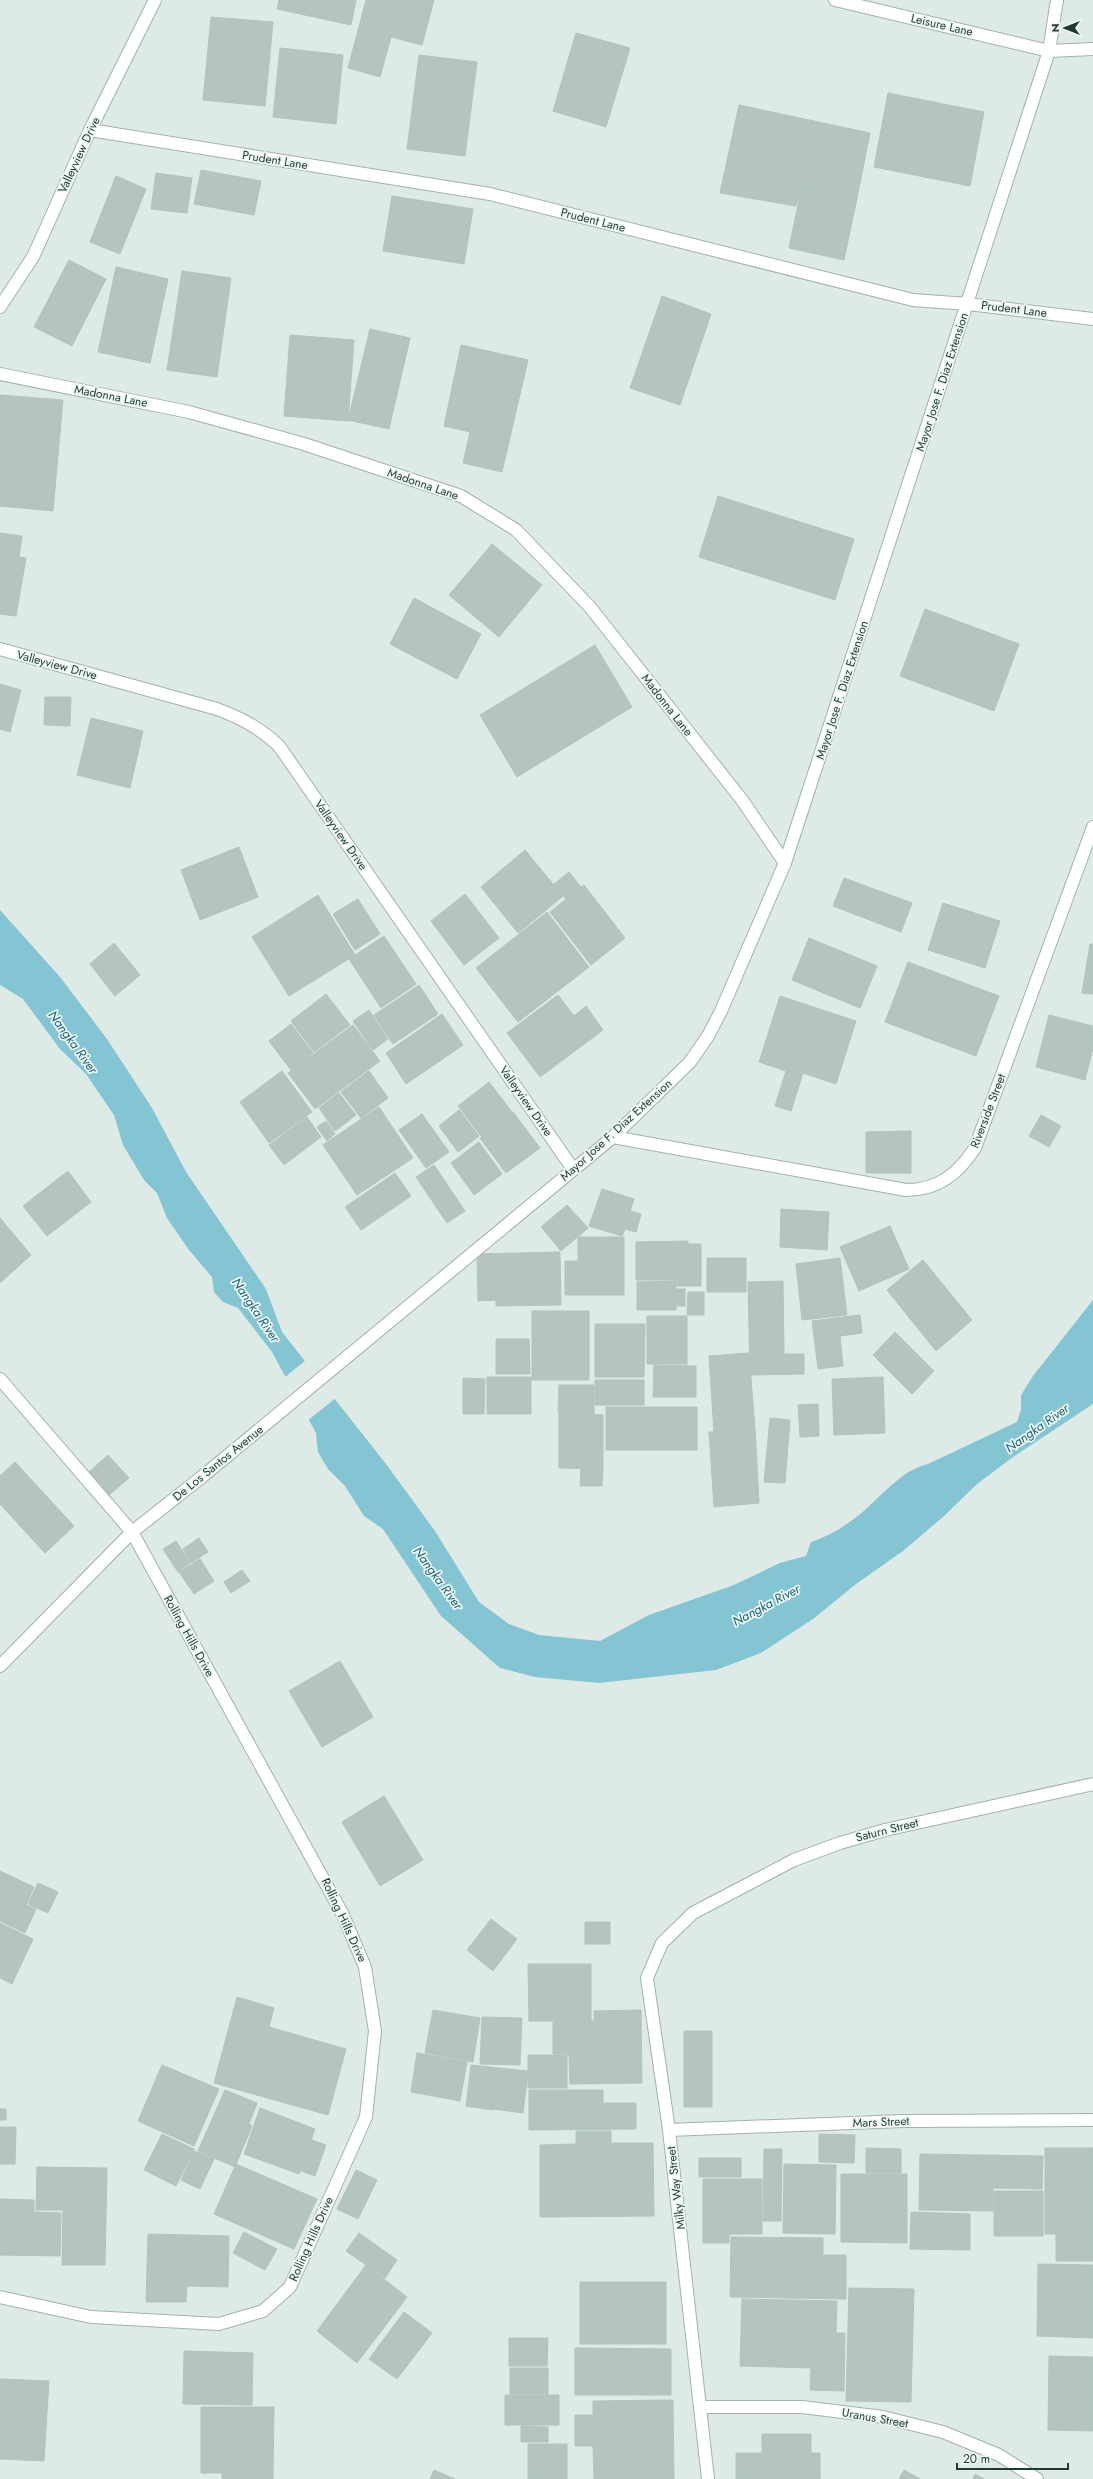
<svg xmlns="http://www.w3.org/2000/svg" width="1093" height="2479" viewBox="0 0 1093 2479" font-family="Jost,sans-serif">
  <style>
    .water { fill: #83c5d2 }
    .pier { fill: #deeae5 }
    .building { fill: #b3c5be; stroke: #b0c4bc }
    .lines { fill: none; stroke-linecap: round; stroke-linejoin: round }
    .minor-casing { stroke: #a1b2ac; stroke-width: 14 }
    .minor { stroke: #fff; stroke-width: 12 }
    .labels { text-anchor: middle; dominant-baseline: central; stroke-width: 3.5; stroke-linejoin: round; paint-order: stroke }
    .street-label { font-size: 12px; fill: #1f3a33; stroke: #eef7f3 }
    .water-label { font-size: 13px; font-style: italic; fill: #186677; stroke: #eef7f3 }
  </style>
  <rect width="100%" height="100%" fill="#deeae5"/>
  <path class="water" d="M0,910L60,977L107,1039L152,1108L186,1172L266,1289L282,1332L386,1464L435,1531L479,1602L509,1624L539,1635L600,1641L649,1615L734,1585L780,1563L806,1556L811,1542C829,1536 844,1527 859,1515C880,1498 901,1470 928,1464L1017,1422L1021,1410V1395L1033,1376L1093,1300V1404L1013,1457L977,1484L944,1516L903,1551L856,1584L813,1619L761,1653L716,1670L599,1683L535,1677L500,1668L441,1616L383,1529L364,1516L345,1486L328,1469L318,1452L316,1433L272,1352L238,1308L223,1302L214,1292L212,1277L189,1250L167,1218L157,1193L144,1180L123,1145L114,1115L86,1074L60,1049L23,999L0,985Z"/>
  <path class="pier" d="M306,1360L336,1398L307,1421L284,1378Z"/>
  <path class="building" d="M279,0H356L351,25L277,9Z
    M366,0H434L422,45L391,37L380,77L348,68Z
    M211,17L273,22L265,106L203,100Z
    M576,33L630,48L606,127L553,111Z
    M280,48L343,55L336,124L273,117Z
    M419,55L477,62L465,156L407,149Z
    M888,93L984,112L970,186L874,167Z
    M739,105L870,133L857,198L802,186L796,206L720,193Z
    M201,170L261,181L254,215L194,204Z
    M156,173L192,178L187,213L151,209Z
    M116,176L146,189L120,254L90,242Z
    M802,186L857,198L844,260L789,248Z
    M392,196L473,209L464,264L383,251Z
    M69,260L106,279L72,346L34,327Z
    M116,267L168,279L150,363L98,352Z
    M182,271L231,278L217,377L167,370Z
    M662,296L711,314L680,405L630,388Z
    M370,329L410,338L389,429L348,420Z
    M290,335L354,340L348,421L284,416Z
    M461,345L528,360L502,472L463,463L470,432L444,426Z
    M0,395L63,400L53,511L0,506Z
    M718,496L854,539L835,600L699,557Z
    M0,533L22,536L19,557L26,558L16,616L0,614Z
    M492,544L542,585L499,637L449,595Z
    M414,598L481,634L457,679L390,644Z
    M925,609L1019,644L994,711L900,676Z
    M595,645L632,707L517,777L480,715Z
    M0,684L21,690L10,732L0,729Z
    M45,697H71L70,726L44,725Z
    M91,718L143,731L130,788L77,775Z
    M239,847L258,897L200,920L181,870Z
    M525,850L563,896L518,933L481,887Z
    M569,872L581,887L566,899L554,884Z
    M844,878L912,903L901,932L833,906Z
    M584,885L625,938L591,965L550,912Z
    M465,894L499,938L464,965L431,921Z
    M318,895L355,955L289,996L252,937Z
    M358,899L380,934L355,950L333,914Z
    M943,903L1000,921L985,968L928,950Z
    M547,912L589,967L518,1022L476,968Z
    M384,936L416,984L381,1008L349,959Z
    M809,938L877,966L860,1008L792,980Z
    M114,943L140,975L115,996L90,964Z
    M1090,944H1093V994L1082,993Z
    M908,962L999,996L976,1056L885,1022Z
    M419,985L438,1014L393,1044L374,1015Z
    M326,994L350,1025L314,1052L291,1021Z
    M558,995L574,1016L586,1006L603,1030L540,1077L507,1033Z
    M780,996L856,1021L836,1084L803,1073L791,1111L775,1106L786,1071L759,1062Z
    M369,1010L388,1039L373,1050L353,1021Z
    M442,1014L463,1045L406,1084L386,1053Z
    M1049,1015L1093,1026V1048L1085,1080L1036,1067Z
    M291,1024L313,1053L291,1070L269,1041Z
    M353,1025L380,1061L315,1109L288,1073Z
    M282,1071L312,1112L269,1143L240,1102Z
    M369,1071L388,1098L361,1118L341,1092Z
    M489,1082L512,1112L481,1136L458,1106Z
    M339,1093L356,1115L335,1131L319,1108Z
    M379,1107L413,1158L357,1195L323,1145Z
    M459,1110L479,1136L458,1152L439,1126Z
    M513,1112L540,1148L506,1173L480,1138Z
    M422,1114L449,1152L426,1168L399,1130Z
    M1041,1115L1061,1126L1049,1147L1029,1136Z
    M307,1117L321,1137L284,1165L269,1145Z
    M326,1121L335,1134L327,1141L317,1127Z
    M911,1131V1173H866V1132Z
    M479,1142L502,1174L474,1195L451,1163Z
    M434,1165L465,1211L447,1223L416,1177Z
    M68,1171L91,1202L47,1236L23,1206Z
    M395,1173L411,1196L361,1230L345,1207Z
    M602,1189L634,1199L630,1211L641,1214L636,1232L625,1229L622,1236L589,1226Z
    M567,1205L588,1228L561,1251L541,1227Z
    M781,1209L829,1212L827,1250L780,1247Z
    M0,1218L31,1255L0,1283Z
    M890,1226L909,1269L859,1291L840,1247Z
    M578,1237H624V1295H565V1261H578Z
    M688,1241V1244H701V1286H677V1280H636V1242Z
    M560,1252L561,1305L496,1306V1300L478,1301L477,1254Z
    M707,1258H746V1292H707Z
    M840,1258L847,1315L802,1320L796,1264Z
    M923,1260L972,1320L936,1351L887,1290Z
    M676,1281V1289H685V1306H676V1310H637V1282Z
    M783,1281L784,1354H804V1374L750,1375L748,1282Z
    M688,1292H704V1315H687Z
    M532,1311H589V1380H532Z
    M860,1315L862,1333L840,1336L843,1366L818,1369L812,1321Z
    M647,1316H687V1364H647Z
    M595,1324H645L644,1377H595Z
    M895,1332L934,1371L912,1394L873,1355Z
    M496,1339H529L530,1374H496Z
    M749,1353L755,1429L714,1432L709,1356Z
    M654,1365L696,1366V1397H653Z
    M487,1377H531V1414H487Z
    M883,1377L885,1433L834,1435L832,1379Z
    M463,1378L485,1379L484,1414H463Z
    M595,1380H644V1405H595Z
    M559,1385H594V1414L558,1413Z
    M818,1404L819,1436L800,1437L798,1405Z
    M606,1407H697V1450H606Z
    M559,1414L603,1415V1469L559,1468Z
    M770,1418L790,1420L785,1483L764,1482Z
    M755,1429L759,1503L714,1507L709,1432Z
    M108,1455L129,1478L109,1495L89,1472Z
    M15,1462L74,1526L45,1553L0,1504V1476Z
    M581,1469L603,1470L602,1486H580Z
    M199,1538L208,1552L191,1563L183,1549Z
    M176,1541L190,1563L178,1572L163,1549Z
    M200,1559L214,1581L194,1594L179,1572Z
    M242,1570L250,1581L231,1593L224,1582Z
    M340,1661L373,1717L322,1747L289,1691Z
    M384,1796L423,1860L380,1886L342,1822Z
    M0,1871L34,1887L26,1905L36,1909L25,1933L0,1921Z
    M38,1883L58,1892L48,1913L28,1904Z
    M491,1919L517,1939L493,1971L467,1950Z
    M585,1922H610V1944H585Z
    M0,1923L33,1939L12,1984L0,1978Z
    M528,1964H591V2021H529Z
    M237,1997L274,2008L269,2027L346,2049L328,2115L214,2083Z
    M433,2010L480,2018L473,2062L425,2053Z
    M641,2010L642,2083L570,2084L569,2054H553V2022L594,2021V2011Z
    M482,2017L522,2018L520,2065L480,2064Z
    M684,2031H712V2107H684Z
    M417,2053L467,2062L460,2101L411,2092Z
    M528,2055H567V2088H528Z
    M162,2065L219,2089L194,2146L138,2121Z
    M471,2065L498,2068L493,2110L466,2106Z
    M498,2068L528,2071L523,2113L494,2109Z
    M225,2090L257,2103L249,2124L252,2126L235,2167L198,2151Z
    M529,2090H603V2103H636V2129L529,2130Z
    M260,2108L315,2129L299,2174L244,2154Z
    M0,2109H6V2120H0Z
    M0,2127H16L15,2164H0Z
    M576,2131H611V2143H653L654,2216L540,2217V2145L576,2144Z
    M162,2134L194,2149L176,2186L144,2170Z
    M819,2134L855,2135L854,2163L819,2162Z
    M312,2140L326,2145L315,2176L301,2171Z
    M866,2148L901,2149V2173H866Z
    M1045,2148H1093V2261H1056V2234H1045Z
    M764,2149H782L781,2221H763Z
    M194,2151L214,2159L200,2189L181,2180Z
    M920,2154L1043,2156L1042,2189L993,2188V2211L919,2210Z
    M699,2158H741V2177H699Z
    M236,2164L317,2199L294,2249L214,2214Z
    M784,2164L836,2165L835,2234L783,2233Z
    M37,2167L107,2168L105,2265H62L63,2210H36Z
    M356,2170L377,2180L358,2219L337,2209Z
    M841,2174H907V2243L841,2242Z
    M703,2179H762V2234H729V2243H703Z
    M994,2191H1043V2236H994Z
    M0,2199L34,2200V2212L61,2213L60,2256L0,2255Z
    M911,2212L970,2214V2250L910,2249Z
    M244,2232L277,2249L265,2270L233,2253Z
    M359,2233L397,2260L385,2278L346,2251Z
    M148,2234L229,2236L228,2287L187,2286L186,2302H146Z
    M731,2237L823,2238V2255H846V2299L730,2297Z
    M1038,2264L1093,2265V2338L1037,2336Z
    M366,2265L407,2297L357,2363L317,2331Z
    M580,2282H666V2344H580Z
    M849,2288L914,2289L911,2402L846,2401Z
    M742,2299L837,2301L836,2333H845L844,2391L810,2390L811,2368L740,2366Z
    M404,2312L432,2333L397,2379L369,2359Z
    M509,2338H548L547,2366H509Z
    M575,2348L671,2349V2395H575Z
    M184,2351L253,2353L252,2405L183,2404Z
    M1049,2356L1093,2357V2431L1048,2430Z
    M510,2368H548V2394H510Z
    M0,2379L49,2381L44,2461L0,2459Z
    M505,2395H559V2425H505Z
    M673,2400L674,2479H594L593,2446H575V2415H593V2401Z
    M201,2407H274L273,2479H222V2473H201Z
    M521,2426L548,2427V2442H521Z
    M762,2434H811V2453H820V2479H736V2453H762Z
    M528,2444H567V2479H528Z
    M434,2470L455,2479H430Z
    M904,2470L920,2479H899Z
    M975,2474L984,2479H973Z"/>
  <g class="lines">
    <defs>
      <path id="minor" d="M835,0L1049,51L1093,49
        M90,130L490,194L913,300L968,304L1093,319
        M0,307L33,257L90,130L155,0
        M0,374L189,412L304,444L461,496L516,530L590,607L742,800L785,863
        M0,649L217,709C241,718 260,728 279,746L573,1169
        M613,1137L906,1190C938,1190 958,1174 975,1148L1093,827
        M0,1379L132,1532L343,1915L365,1967L375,2031L366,2117L290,2287L263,2311L219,2324L91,2317L0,2297
        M0,1666L132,1532L203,1476L613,1137L690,1062L708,1036L721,1011L785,863L1049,51L1057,0
        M669,2130L903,2121L1093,2120
        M701,2407H802L883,2417L943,2432L999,2455L1037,2479
        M708,2479L669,2130L647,1978L662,1943L693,1913L794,1860L840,1843L885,1830L1093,1784"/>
    </defs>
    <use href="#minor" class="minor-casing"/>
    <use href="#minor" class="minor"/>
  </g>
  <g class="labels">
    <g class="street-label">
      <text transform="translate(942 25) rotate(13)">Leisure Lane</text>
      <text transform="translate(79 155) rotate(-65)">Valleyview Drive</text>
      <text transform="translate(275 160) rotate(9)">Prudent Lane</text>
      <text transform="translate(593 220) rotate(14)">Prudent Lane</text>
      <text transform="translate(1014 309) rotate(7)">Prudent Lane</text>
      <text transform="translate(942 382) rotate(-72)">Mayor Jose F. Diaz Extension</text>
      <text transform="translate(111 396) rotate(11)">Madonna Lane</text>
      <text transform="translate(423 484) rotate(19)">Madonna Lane</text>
      <text transform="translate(57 665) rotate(15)">Valleyview Drive</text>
      <text transform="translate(842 690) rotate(-72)">Mayor Jose F. Diaz Extension</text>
      <text transform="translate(667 705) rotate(52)">Madonna Lane</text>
      <text transform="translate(341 835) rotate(55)">Valleyview Drive</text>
      <text transform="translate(526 1101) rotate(55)">Valleyview Drive</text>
      <text transform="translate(988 1111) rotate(-69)">Riverside Street</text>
      <text transform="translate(616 1130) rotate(-42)">Mayor Jose F. Diaz Extension</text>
      <text transform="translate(218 1463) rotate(-39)">De Los Santos Avenue</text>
      <text transform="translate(189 1636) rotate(61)">Rolling Hills Drive</text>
      <text transform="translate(887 1830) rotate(-14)">Saturn Street</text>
      <text transform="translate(344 1920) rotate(65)">Rolling Hills Drive</text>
      <text transform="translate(881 2122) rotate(-2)">Mars Street</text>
      <text transform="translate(676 2188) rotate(-97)">Milky Way Street</text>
      <text transform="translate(311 2239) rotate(-66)">Rolling Hills Drive</text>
      <text transform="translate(875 2418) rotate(10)">Uranus Street</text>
    </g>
    <g class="water-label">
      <text transform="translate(73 1042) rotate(54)">Nangka River</text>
      <text transform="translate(256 1310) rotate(56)">Nangka River</text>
      <text transform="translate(1037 1428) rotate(-35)">Nangka River</text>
      <text transform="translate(438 1578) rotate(54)">Nangka River</text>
      <text transform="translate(766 1605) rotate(-28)">Nangka River</text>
    </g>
  </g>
  <g transform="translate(1065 28) rotate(270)" stroke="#eef7f3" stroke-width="3" paint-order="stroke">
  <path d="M0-3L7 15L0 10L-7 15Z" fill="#1f3a33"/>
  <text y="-6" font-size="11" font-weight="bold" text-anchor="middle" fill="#1f3a33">N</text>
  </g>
  <path d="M957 2463v6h111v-6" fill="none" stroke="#1f3a33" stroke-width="2"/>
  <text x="963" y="2463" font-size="12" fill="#1f3a33" stroke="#eef7f3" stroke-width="3" paint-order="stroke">20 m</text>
</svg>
